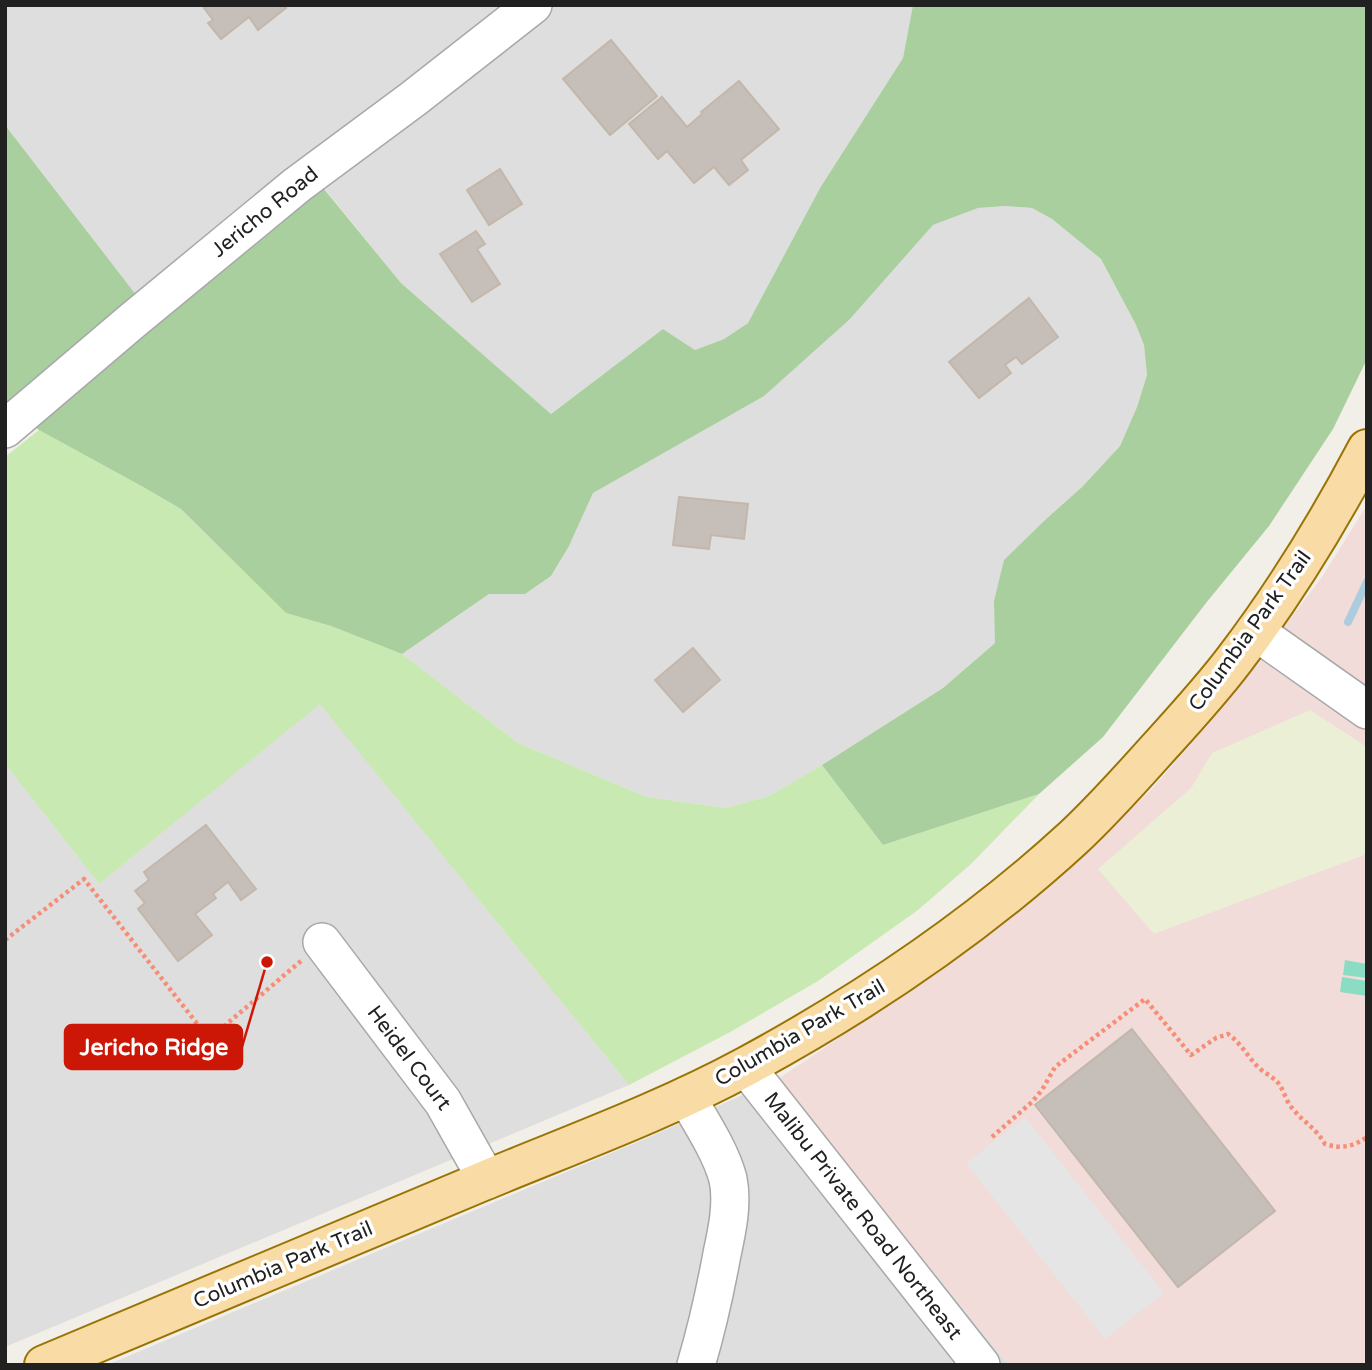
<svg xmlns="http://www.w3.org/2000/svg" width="1372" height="1370" viewBox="0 0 1372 1370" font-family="'Varela Round',sans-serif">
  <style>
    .residential { fill: #dfdede }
    .commercial { fill: #f1dcd9 }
    .farmland { fill: #ebefd5 }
    .grass { fill: #c8e9b1 }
    .forest { fill: #a9cf9f }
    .pitch { fill: #8addc3 }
    .parking { fill: #e5e5e5 }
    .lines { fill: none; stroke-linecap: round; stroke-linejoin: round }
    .stream { stroke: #abcddd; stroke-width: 8 }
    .building { fill: #c6beb8; stroke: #c3b7ab; stroke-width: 2 }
    .minor-casing { stroke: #a8a8a8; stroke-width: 40 }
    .major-casing { stroke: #997405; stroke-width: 42 }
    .path { stroke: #f68d75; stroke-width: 4.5; stroke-dasharray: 3.5 3.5; stroke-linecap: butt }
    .minor { stroke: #fff; stroke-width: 37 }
    .major { stroke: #f9dca5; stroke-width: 38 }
    .labels { text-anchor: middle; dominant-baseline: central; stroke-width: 7; stroke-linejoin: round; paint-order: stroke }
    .street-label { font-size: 21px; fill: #212121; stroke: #fff }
    .leader { fill: none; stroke: #cc1707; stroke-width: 2.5 }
    .callout-dot { fill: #cc1707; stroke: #fff; stroke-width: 2.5 }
    .callout { fill: #cc1707; stroke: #cc1707; stroke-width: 2.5 }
    .callout-label { font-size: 23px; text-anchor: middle; font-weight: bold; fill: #fff }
  </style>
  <rect width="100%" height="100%" fill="#f1efe8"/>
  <path class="residential" d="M5,5H913V6L903,58L820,188L748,323L724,339L695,350L663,329L551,414L401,283L307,167L140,300L5,125Z
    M1005,206L1032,208L1052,219L1101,259L1136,325L1144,345L1147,375L1137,407L1120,446L1082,487L1045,520L1004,560L995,643L943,688L822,765L769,796L726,808L647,797L518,743L402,654L489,594H525L551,576L569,546L593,493L664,452L850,319L933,225L978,208Z
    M320,703L629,1085L5,1347V764L99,884Z
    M778,1079L1009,1365H107L647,1138Z"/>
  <path class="commercial" d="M1367,505V1365H1009L778,1079L918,985L1043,888L1151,790L1218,713L1322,577Z"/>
  <path class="farmland" d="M1310,710L1367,747V854L1154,934L1098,869L1191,788L1212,753Z"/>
  <path class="grass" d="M39,430L145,488L181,509L286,613L331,626L402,654L518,743L647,797L726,808L769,796L822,765L883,845L1039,794L971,864L918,910L818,981L732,1031L629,1085L320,704L99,884L5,764V457Z"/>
  <path class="forest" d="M913,5H1367V359L1333,429L1269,526L1206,603L1103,737L1039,794L883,845L822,765L943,688L995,643L994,601L1004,560L1045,520L1082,487L1120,446L1137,407L1147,375L1144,345L1136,325L1101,259L1052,219L1032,208L1005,206L978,208L933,225L850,319L764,396L593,493L569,546L551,576L525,594H489L402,654L331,626L286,613L181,509L145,488L39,430L5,403V125L140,300L306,167L401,283L551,414L663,329L695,350L724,339L748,323L820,188L903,58Z"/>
  <path class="pitch" d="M1345,960L1367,964V978L1343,975Z
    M1342,977L1367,981V996L1340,992Z"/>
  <path class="parking" d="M1025,1117L1164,1293L1105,1339L966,1163Z"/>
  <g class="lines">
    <path class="stream" d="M1348,622L1367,582"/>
  </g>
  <path class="building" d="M208,5H283L286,8L258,30L249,17L221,39L208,23L213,20L204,8Z
    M611,40L657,96L610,135L563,79Z
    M739,81L779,129L741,160L748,170L729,185L714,167L694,183L667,151L658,159L629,124L662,97L687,127L702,114L701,112Z
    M500,169L522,204L489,225L467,190Z
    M476,231L485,244L477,249L500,284L472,302L440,254Z
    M1029,298L1058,337L1022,364L1016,357L1005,365L1011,373L979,398L949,362Z
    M679,497L748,504L744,539L711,535L709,549L673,545Z
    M693,648L720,680L683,712L655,680Z
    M206,825L256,889L241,900L228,882L213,894L216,898L195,914L212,935L178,961L138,909L145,903L135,891L149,880L144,872Z
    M1132,1029L1275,1211L1178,1287L1035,1105Z"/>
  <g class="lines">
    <defs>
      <path id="minor" d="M5,429L132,321L297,185L413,99L533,5
        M1255,631L1367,710
        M322,942L443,1102L487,1180
        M746,1067L981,1365
        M686,1096C700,1120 721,1152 728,1179C733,1203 727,1231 722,1254C715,1292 707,1328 696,1365"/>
      <path id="major" d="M44,1365C190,1304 335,1243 481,1182C570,1145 662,1112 747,1066C863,1003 975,928 1073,838C1101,812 1127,783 1153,754C1181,723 1209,693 1234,660C1285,593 1328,523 1367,449"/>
    </defs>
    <use href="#minor" class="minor-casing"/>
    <use href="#major" class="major-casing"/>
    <path class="path" d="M5,940L84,879L209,1039L301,961
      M992,1137L1032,1102L1042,1090L1055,1067L1145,999L1191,1055L1216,1038L1228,1034C1241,1043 1247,1056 1258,1067C1264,1073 1274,1077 1279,1084C1284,1091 1286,1101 1292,1108C1303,1122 1315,1127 1325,1144C1341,1149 1353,1147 1367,1137"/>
    <use href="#minor" class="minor"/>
    <use href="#major" class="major"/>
  </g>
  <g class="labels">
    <g class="street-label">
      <text transform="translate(265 212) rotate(-39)">Jericho Road</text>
      <text transform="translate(1250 631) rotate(-54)">Columbia Park Trail</text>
      <text transform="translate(800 1033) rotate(-30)">Columbia Park Trail</text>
      <text transform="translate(409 1058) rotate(53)">Heidel Court</text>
      <text transform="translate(863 1216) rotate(52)">Malibu Private Road Northeast</text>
      <text transform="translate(283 1265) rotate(-23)">Columbia Park Trail</text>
    </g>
  </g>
  <path class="leader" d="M267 962L242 1047"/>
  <circle class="callout-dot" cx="267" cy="962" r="7"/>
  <rect class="callout" x="65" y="1025" width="177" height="44" rx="7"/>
  <g class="callout-label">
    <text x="154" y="1055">Jericho Ridge</text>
  </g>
  <rect width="1372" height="1370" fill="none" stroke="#212121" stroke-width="14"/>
</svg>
